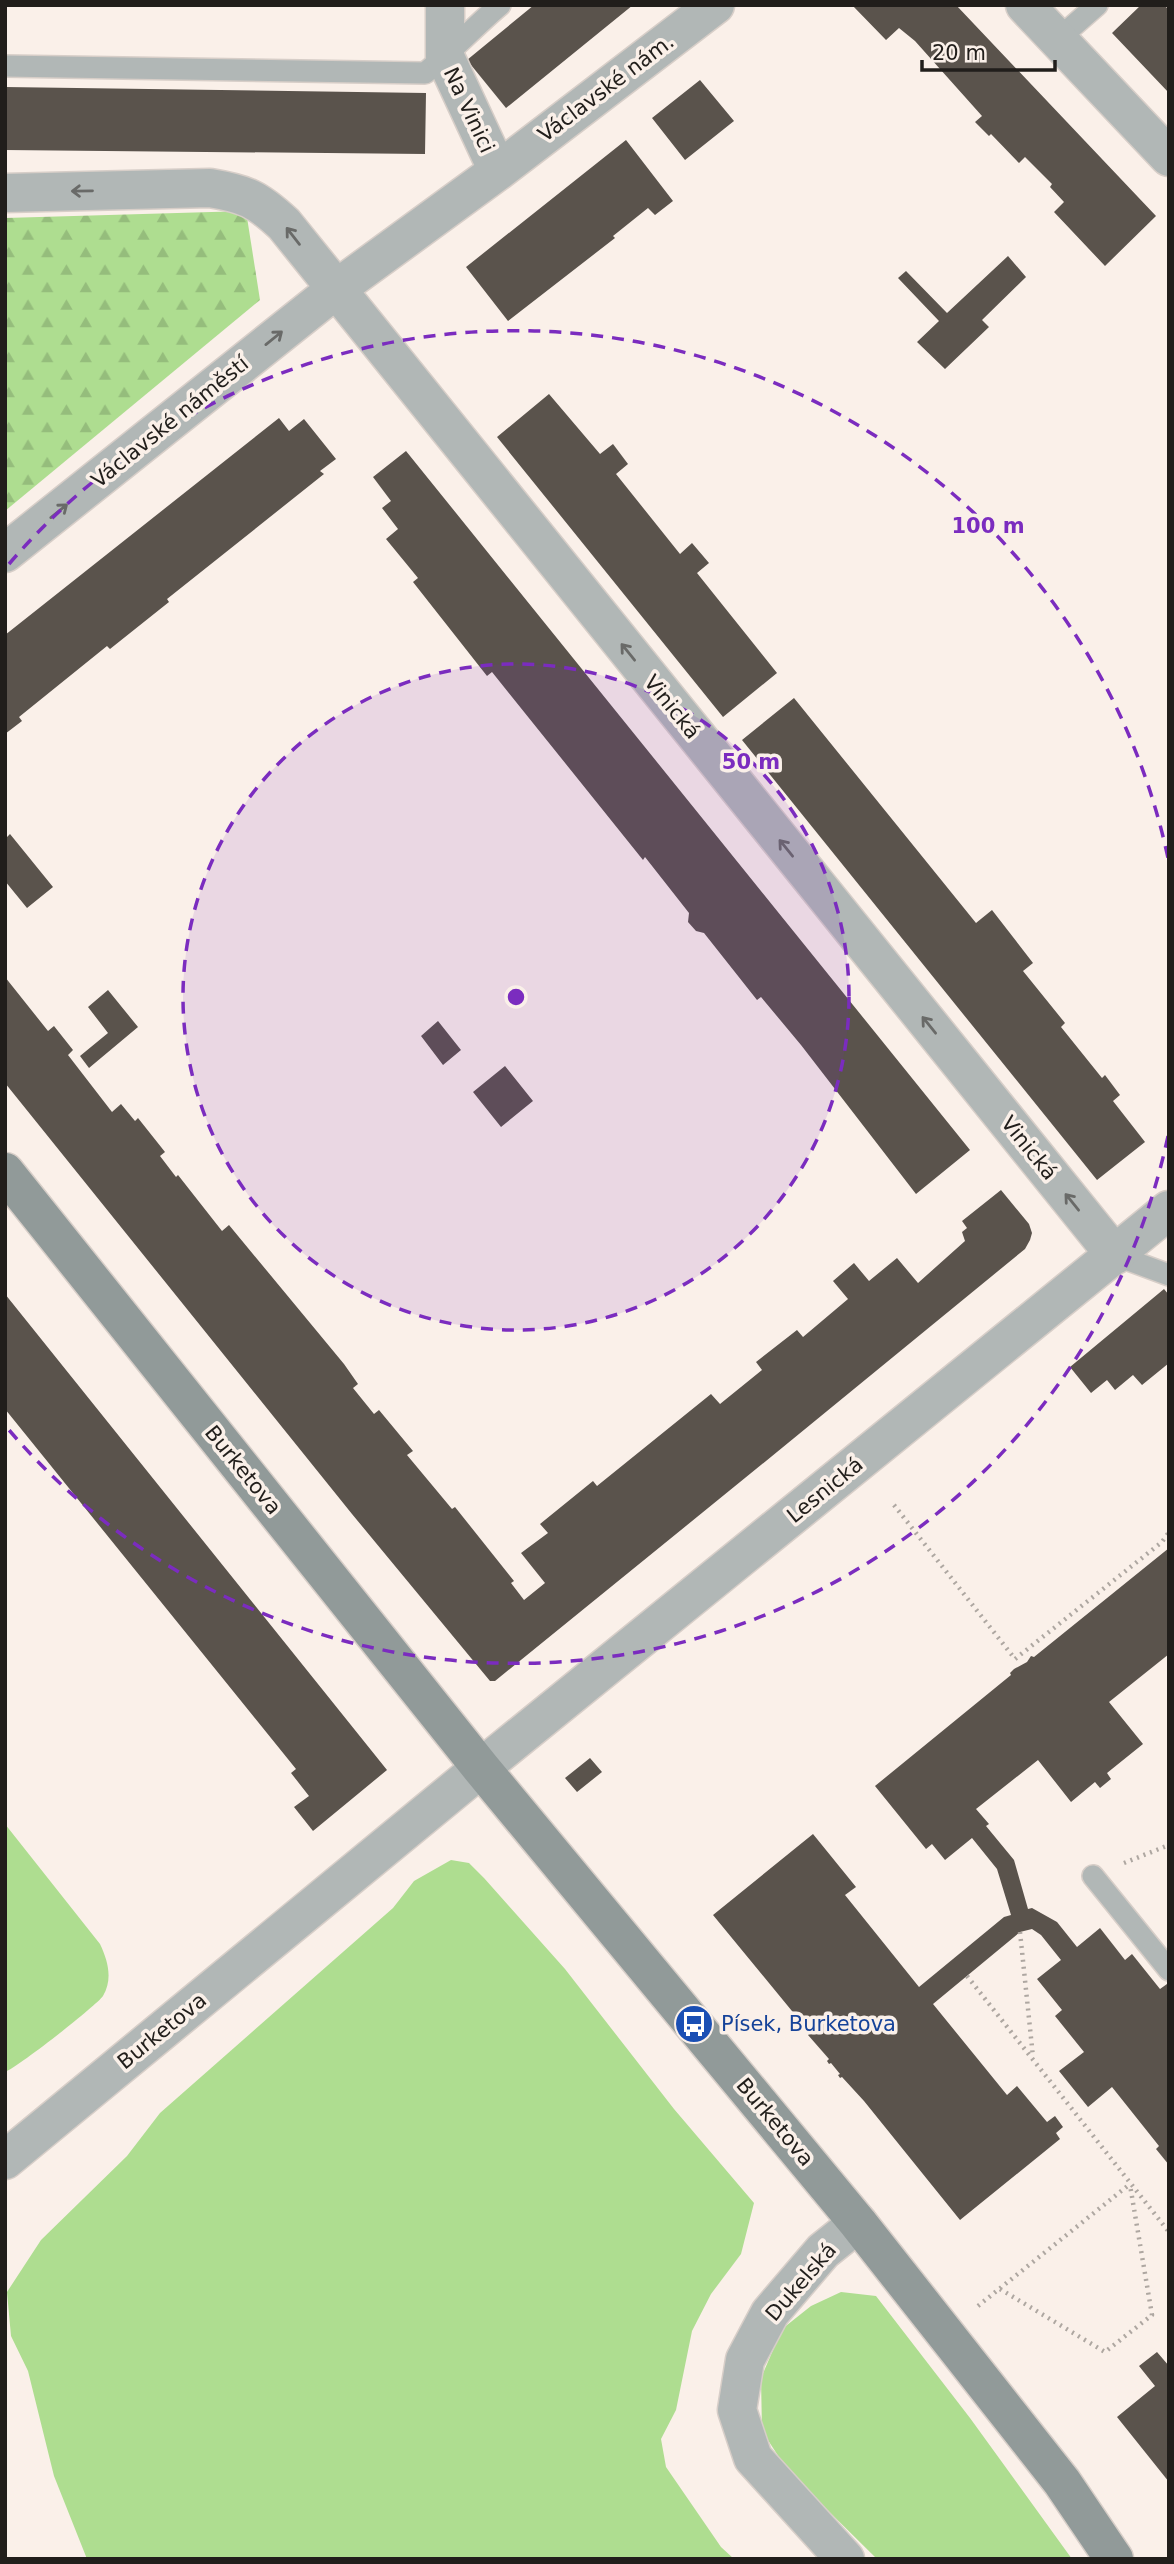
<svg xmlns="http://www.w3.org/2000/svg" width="1174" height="2564" viewBox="0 0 1174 2564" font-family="'DejaVu Sans',sans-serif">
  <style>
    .grass { fill: #aedd90 }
    .forest { fill: url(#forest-firs) }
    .building { fill: #5a534c }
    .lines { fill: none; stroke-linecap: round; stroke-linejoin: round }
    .service-casing { stroke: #d7cec8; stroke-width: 24 }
    .minor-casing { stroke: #d7cec8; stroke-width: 41 }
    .secondary-casing { stroke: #d7cec8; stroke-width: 41 }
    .path { stroke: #aea7a1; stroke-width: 4.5; stroke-dasharray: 2 5; stroke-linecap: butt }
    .service { stroke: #b1b7b6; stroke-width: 21 }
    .minor { stroke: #b1b7b6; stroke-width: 38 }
    .secondary { stroke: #919a99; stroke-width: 38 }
    .oneway { stroke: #696a68 }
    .ring { fill: none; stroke: #7b2cbf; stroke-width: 3.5; stroke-dasharray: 12 9 }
    .labels { text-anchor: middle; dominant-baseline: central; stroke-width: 7; stroke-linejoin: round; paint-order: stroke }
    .street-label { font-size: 21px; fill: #211e1b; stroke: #faf0e9 }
    .transit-label { font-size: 21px; fill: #164399; stroke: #faf0e9; text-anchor: start }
    .centre { fill: #7b2cbf; stroke: #faf0e9; stroke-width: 3.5 }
    .ring-label { font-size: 21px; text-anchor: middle; font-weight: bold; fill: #7b2cbf; stroke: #faf0e9; stroke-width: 7; stroke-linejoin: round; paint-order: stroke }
  </style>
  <defs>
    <pattern id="forest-firs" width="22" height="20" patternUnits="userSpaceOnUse" patternTransform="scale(1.75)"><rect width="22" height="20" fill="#aedd90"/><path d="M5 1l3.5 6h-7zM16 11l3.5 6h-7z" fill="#95bd7c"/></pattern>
  </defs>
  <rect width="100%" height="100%" fill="#faf0e9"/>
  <path class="grass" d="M5,1824L100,1944C108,1961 113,1979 103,1996C96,2006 18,2067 5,2072Z
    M451,1860L469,1863L484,1878L565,1969L674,2109L754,2203L741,2254L711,2294L692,2331L676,2410L661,2439L666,2467L721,2547L734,2559H87L54,2476L28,2371L11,2336L7,2292L41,2240L127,2156L160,2113L393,1908L414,1881Z
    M841,2292L876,2296L970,2418L1072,2559H877L788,2471L762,2431L761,2378L782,2329L811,2306Z"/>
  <path class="forest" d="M246,211L260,300L5,511V218Z"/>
  <path class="building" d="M534,5H633L506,108L467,60Z
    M852,5H956L1156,216L1105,266L1054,212L1064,202L1050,187L1052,184L1025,157L1019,163L991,134L989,136L975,122L982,116L915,41L899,28L886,40Z
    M1141,5H1164L1169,10V93L1112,33Z
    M700,80L734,121L685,160L652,118Z
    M5,87L426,93L425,154L5,150Z
    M626,140L673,201L655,215L648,208L613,236L615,238L508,321L466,267Z
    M1008,256L1026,277L982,320L989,327L945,369L917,342L939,321L898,278L906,271L947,313Z
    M549,394L600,454L613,444L628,464L616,474L680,554L692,543L709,563L697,573L777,673L723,717L497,437Z
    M279,418L289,431L304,419L336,459L320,471L324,474L167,599L169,602L110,649L107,646L19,717L22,721L5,734V635Z
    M406,451L970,1150L916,1194L801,1045L761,997L757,1000L704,933L696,931L688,922L689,913L645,857L643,860L492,672L487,676L413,582L418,578L386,539L398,529L382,508L391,501L373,477Z
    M794,698L976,923L992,910L1033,963L1023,971L1065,1023L1061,1027L1102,1078L1105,1075L1120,1095L1113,1101L1145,1142L1097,1180L742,740Z
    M10,834L53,887L27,908L5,881V839Z
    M5,977L48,1031L54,1026L73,1050L68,1055L112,1112L121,1104L135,1121L138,1118L165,1152L160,1156L176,1177L178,1175L222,1231L229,1225L344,1364L358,1384L353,1388L374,1414L379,1410L413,1451L407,1455L452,1509L455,1507L514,1581L511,1583L524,1600L545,1583L521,1553L548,1533L540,1524L593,1481L597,1486L711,1394L720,1404L762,1370L756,1362L797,1330L803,1337L848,1299L833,1281L854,1263L869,1281L897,1258L918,1283L965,1241L962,1232L967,1228L962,1221L1001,1190L1029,1224L1032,1233L1030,1240L1025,1249L766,1461L495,1681H490L352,1514L5,1083Z
    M108,990L138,1027L89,1068L80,1056L108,1033L88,1007Z
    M438,1021L461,1050L443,1065L421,1036Z
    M505,1066L533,1101L501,1127L473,1092Z
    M1164,1289L1169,1295V1363L1142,1385L1133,1375L1115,1390L1107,1380L1091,1393L1070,1367Z
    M5,1294L387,1770L313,1831L294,1807L309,1796L291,1773L296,1769L5,1409Z
    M1169,1548V1654L1109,1702L1143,1744L1107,1773L1111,1779L1100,1788L1095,1782L1071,1802L1038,1760L976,1809L989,1824L986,1826L1014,1860L1028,1909L1032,1908L1057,1922L1077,1947L1100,1928L1125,1960L1132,1954L1160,1989L1167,1984L1169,1986V2165L1156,2149L1159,2146L1112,2087L1088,2107L1059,2071L1084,2052L1055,2016L1062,2010L1037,1979L1061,1960L1041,1935L1032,1929L1020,1932L933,2004L1007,2095L1017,2086L1047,2122L1055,2116L1063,2127L1056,2133L1060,2139L960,2220L864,2101L842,2077L840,2078L838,2075L840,2074L831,2063L829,2064L827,2061L829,2059L808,2035L810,2033L713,1915L813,1834L856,1887L845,1895L919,1987L1004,1917L1011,1915L997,1869L972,1838L945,1860L932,1844L926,1849L875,1786L1011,1675L1010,1673L1014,1669L1027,1662L1031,1656L1034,1657Z
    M590,1758L602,1772L577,1792L565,1778Z
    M1157,2352L1169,2366V2482L1117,2417L1155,2386L1139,2366Z"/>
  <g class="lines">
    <defs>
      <path id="service" d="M1057,40L1097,5
        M5,66L425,73C451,52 474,27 500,5
        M1115,1255L1169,1275
        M1093,1876L1169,1970"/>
      <path id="minor" d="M445,5V57L498,171
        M1025,5L1169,157
        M5,193L210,188C246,194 257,199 284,224L1115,1255
        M5,553L335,290L498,171L715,5
        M5,2160L481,1768L1169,1210
        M845,2559L753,2458L737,2410L745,2360L770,2313L823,2251L858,2223"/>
      <path id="secondary" d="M5,1172L481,1768L858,2223L1062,2482L1114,2559"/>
    </defs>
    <use href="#service" class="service-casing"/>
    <use href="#minor" class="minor-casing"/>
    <use href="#secondary" class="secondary-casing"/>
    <path class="path" d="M894,1505L1015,1659L1162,1542L1169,1532
      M1124,1863L1169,1845
      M1020,1932L1033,2057
      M967,1976L1169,2232
      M1000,2289L1105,2352L1152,2315L1130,2185
      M978,2306L1130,2184"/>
    <use href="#service" class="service"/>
    <use href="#minor" class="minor"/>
    <use href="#secondary" class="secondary"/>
  </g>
  <defs><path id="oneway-shaft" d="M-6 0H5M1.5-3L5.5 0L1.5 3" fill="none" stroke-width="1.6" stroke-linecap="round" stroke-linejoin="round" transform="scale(1.75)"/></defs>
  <g class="oneway">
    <use href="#oneway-shaft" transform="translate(82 191) rotate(179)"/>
    <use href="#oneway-shaft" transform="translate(293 236) rotate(-128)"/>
    <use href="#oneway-shaft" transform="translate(274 338) rotate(-39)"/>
    <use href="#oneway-shaft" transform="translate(59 511) rotate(-39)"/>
    <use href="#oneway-shaft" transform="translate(628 652) rotate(-129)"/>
    <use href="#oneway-shaft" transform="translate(786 848) rotate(-129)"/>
    <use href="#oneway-shaft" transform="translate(929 1025) rotate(-129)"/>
    <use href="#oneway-shaft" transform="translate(1072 1202) rotate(-129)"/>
  </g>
  <circle cx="516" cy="997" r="333" fill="#7b2cbf" fill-opacity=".12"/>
  <g class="ring">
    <circle cx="516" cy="997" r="333"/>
    <path d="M1168 1136A667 667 0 0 1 9 1430M9 564A667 667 0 0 1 1168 858"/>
  </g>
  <defs>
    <symbol id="bus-disc" viewBox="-11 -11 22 22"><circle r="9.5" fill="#1a4fb4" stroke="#faf0e9"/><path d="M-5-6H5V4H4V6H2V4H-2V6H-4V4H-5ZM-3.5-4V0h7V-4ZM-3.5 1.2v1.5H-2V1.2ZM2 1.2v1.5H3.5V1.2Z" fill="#fff"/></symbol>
  </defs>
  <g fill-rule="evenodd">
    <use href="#bus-disc" x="672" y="2002" width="44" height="44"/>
  </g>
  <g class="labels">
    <g class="street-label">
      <text transform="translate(606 88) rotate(-37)">Václavské nám.</text>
      <text transform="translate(469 110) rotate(65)">Na Vinici</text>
      <text transform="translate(170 422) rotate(-39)">Václavské náměstí</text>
      <text transform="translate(672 707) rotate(51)">Vinická</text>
      <text transform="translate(1029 1148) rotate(51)">Vinická</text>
      <text transform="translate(243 1470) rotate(51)">Burketova</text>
      <text transform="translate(825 1490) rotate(-39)">Lesnická</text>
      <text transform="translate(162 2031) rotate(-39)">Burketova</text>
      <text transform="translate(775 2122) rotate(50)">Burketova</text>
      <text transform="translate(801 2282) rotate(-49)">Dukelská</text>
    </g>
    <g class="transit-label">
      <text x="721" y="2024">Písek, Burketova</text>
    </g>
  </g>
  <circle cx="516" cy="997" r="10" class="centre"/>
  <g class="ring-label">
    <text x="988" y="533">100 m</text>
    <text x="751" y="769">50 m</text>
  </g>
  <rect width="1174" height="2564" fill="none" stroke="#211e1b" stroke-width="14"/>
  <path d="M922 60v10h133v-10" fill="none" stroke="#211e1b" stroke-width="3.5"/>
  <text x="932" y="60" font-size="21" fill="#211e1b" stroke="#faf0e9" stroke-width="5" paint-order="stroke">20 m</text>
</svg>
